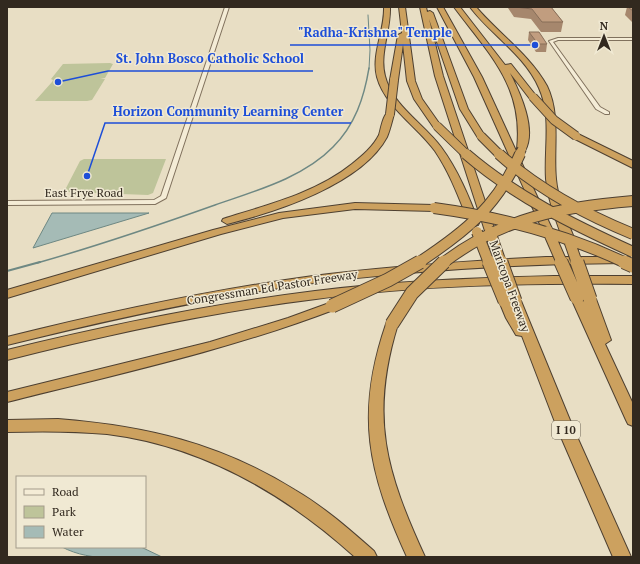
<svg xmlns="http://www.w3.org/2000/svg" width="640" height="564" viewBox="0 0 640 564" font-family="'PT Serif',serif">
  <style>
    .green { fill: #bec49a }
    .water { fill: #a5bbb6; stroke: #6e8883 }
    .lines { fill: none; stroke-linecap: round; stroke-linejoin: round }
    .stream-far2 { stroke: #6e8883; stroke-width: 1 }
    .stream-far1 { stroke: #6e8883; stroke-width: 1.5 }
    .stream { stroke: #6e8883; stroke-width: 2 }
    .minor-casing { stroke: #80715d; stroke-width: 2 }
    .motorway-casing { stroke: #4e4031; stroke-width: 2 }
    .minor { fill: #f4ecd6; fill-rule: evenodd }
    .motorway { fill: #cca15f; fill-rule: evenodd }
    .motorway-bridge-far2-casing { stroke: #4e4031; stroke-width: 10; stroke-linecap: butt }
    .motorway-bridge-far1-casing { stroke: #4e4031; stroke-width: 12; stroke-linecap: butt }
    .motorway-bridge-casing { stroke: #4e4031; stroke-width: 15; stroke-linecap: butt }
    .motorway-bridge-far2 { stroke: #cca15f; stroke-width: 8 }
    .motorway-bridge-far1 { stroke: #cca15f; stroke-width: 10 }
    .motorway-bridge { stroke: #cca15f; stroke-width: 13 }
    .wall { fill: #a6876d }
    .building { fill: #c19d7f; stroke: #876e59 }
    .labels { text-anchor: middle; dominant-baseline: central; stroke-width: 3; stroke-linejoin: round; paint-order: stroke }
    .shield { fill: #f0e9d3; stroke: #6b6355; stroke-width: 1 }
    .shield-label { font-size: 11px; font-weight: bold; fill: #32291f }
    .street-label { font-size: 12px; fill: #32291f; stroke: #f0e9d3 }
    .leader { fill: none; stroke: #1d4ed8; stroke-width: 1.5 }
    .callout-dot { fill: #1d4ed8; stroke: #f0e9d3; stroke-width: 1.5 }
    .callout-label { font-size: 13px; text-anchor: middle; font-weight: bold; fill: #1d4ed8; stroke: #f0e9d3; stroke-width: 3; stroke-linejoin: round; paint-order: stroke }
  </style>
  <rect width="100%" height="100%" fill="#e8dec4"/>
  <path class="green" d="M110,63L113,64L105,78L100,79H105L92,100L87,101H35L52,82L53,80L51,79L63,64Z
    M84,159H166L153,193L148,195L68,192L65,190L80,161Z"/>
  <path class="water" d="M52,213H149L33,248Z
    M62,547H141L162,557C129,557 92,563 62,547Z"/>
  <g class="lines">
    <path class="stream-far2" d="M368,15L370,50L369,69"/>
    <path class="stream-far1" d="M37,263C97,246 156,226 215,205C255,191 303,178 333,147C355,125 364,98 369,68"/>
    <path class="stream" d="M7,271L40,262"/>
    <defs>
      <path id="minor" d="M225,7H229L166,198L155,204L7,205V201L154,200L161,196Z
        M558,38H633V40H558L553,42L600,107L609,112V114H605L596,109L549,41Z"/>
      <path id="motorway" d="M384,7H390C391,30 379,54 385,76C392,105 424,124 441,147C458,170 469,197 479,223L478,225L474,226L469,223C459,198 450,173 435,151C418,127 385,107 377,77C371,54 385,30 384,7Z
        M399,7H405L415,81L422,99L441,126L440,128H434L414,99L407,81L403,44L398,80L394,82L390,80L398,35L402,33Z
        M420,7H426L427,12L430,11L433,13L468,109L485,136L481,139L478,138L460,109L429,19L443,76L495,231L494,233L490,234L485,231L435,76Z
        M437,7H443L482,77L553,231L552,233L548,234L543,231L474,77Z
        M454,7H460L505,65L511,64L537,97L530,99L510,73C520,93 537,129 525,151H519L517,149C524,86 489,54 454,7Z
        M470,7H476C499,34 530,55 547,86C561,115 553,149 556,179C558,201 568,222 576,243L574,245H566L564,243C557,222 548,201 546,179C544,148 552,117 539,88C525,55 491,35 470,7Z
        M390,111L394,114C392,121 390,130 387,137C362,184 276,212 227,224L222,221L223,219C267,205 316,193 352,164C362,156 373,147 379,135C381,129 383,113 390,111Z
        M576,133L633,161V168L573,138L572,136Z
        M355,203L434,205L439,208L434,211L355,209L283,218L221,234L7,298V290L213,230L279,213Z
        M546,257H624L630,260L624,263C520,264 417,270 314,283C211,297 108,320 7,345V337C108,312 210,290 313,276C390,266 468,261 546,257Z
        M554,276H633V284C527,283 421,285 316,299C211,312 109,334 7,360V350C109,325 211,304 315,291C394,281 474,278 554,276Z
        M577,294L581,295L584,300L586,296L590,295L596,299L611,340L605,344L633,404V426L628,424L626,420L571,298Z
        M505,297L510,299L515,297L521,301L574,430L631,557H613L558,430L522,336L516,335L506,318L499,301Z
        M332,302L336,303L338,306L336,309C229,350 118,374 7,402V392L210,342L288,318Z
        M392,320L397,321L398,324C369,417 386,472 425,557H407C368,472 355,414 386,324L387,321Z
        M58,419C146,426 219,443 295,490C324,507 349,529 374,551L377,557H355C284,493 203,446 107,434C74,431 41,431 7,432V420Z"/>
    </defs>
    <use href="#minor" class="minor-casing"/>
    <use href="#motorway" class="motorway-casing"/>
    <use href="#minor" class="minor"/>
    <use href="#motorway" class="motorway"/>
    <defs>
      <path id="motorway-bridge-far2" d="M533,97L554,120L576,136
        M390,114L394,80
        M437,126L467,155
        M481,136L500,155
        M519,155L522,149"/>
      <path id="motorway-bridge-far1" d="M466,154C516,197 574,225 633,252
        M499,154C539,190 584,214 633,234
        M434,208C501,217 565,234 626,263
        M490,231L501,263
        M548,231L562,263
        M477,232L489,263
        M570,243L577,263
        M418,263C465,232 497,207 520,154
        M443,263C502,218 560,207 633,201"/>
      <path id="motorway-bridge" d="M489,262L505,301
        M501,262L515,301
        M561,262L577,298
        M577,262L590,299
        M624,262L633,266
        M332,306L388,280L420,262
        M392,324L412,293L444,262"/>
    </defs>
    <use href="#motorway-bridge-far2" class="motorway-bridge-far2-casing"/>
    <use href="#motorway-bridge-far1" class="motorway-bridge-far1-casing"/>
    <use href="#motorway-bridge" class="motorway-bridge-casing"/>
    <use href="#motorway-bridge-far2" class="motorway-bridge-far2"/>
    <use href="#motorway-bridge-far1" class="motorway-bridge-far1"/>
    <use href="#motorway-bridge" class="motorway-bridge"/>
  </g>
  <path class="wall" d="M500,7H551L563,22L561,32H541L531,19L514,17L508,8H500Z
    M627,7H633V23L625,15Z
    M529,32L547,44L546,52H536L528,40Z"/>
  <path class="building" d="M515,7H551L563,22H542L532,9Z
    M628,7H633V11Z
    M529,32H539L547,44H538Z"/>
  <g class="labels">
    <rect class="shield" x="552" y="421" width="28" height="18" rx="3"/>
    <g class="shield-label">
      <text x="566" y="430">I 10</text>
    </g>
    <g class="street-label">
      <text x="84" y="192">East Frye Road</text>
      <text transform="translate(510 286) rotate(70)">Maricopa Freeway</text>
      <text transform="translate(272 287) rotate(-9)">Congressman Ed Pastor Freeway</text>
    </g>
  </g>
  <path class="leader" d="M535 45L460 45H290M58 82L108 71H313M87 176L105 123H351"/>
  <g class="callout-dot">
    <circle cx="535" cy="45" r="4"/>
    <circle cx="58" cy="82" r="4"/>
    <circle cx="87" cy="176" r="4"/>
  </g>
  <g class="callout-label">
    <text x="375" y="37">"Radha-Krishna" Temple</text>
    <text x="210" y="63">St. John Bosco Catholic School</text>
    <text x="228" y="116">Horizon Community Learning Center</text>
  </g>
  <rect width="640" height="564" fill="none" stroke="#32291f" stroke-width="16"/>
  <rect x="16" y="476" width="130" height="72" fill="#f0e9d3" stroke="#a49c8b"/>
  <rect x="24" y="489" width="20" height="6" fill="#f4ecd6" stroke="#a49c8b"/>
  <text x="52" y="496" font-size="12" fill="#32291f">Road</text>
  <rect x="24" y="506" width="20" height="12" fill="#bec49a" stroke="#a49c8b"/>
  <text x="52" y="516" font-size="12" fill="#32291f">Park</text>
  <rect x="24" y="526" width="20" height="12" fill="#a5bbb6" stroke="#a49c8b"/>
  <text x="52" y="536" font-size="12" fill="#32291f">Water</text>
  <g transform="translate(604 36)" stroke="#f0e9d3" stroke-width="3" paint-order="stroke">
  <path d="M0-3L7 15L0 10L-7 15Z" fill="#32291f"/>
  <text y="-6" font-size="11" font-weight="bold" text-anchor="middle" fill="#32291f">N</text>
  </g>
</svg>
